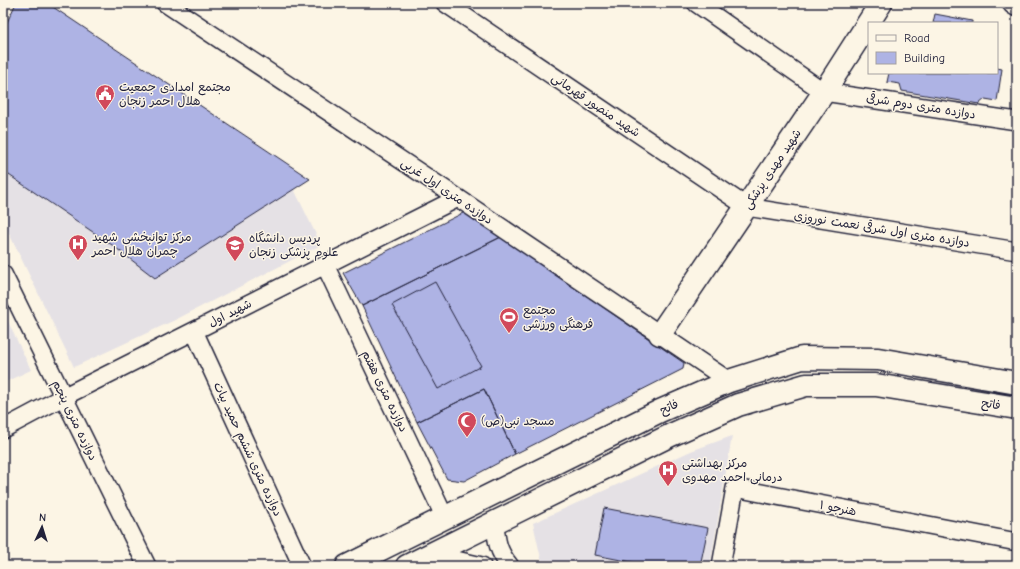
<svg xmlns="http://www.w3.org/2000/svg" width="1020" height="569" viewBox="0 0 1020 569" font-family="'Comic Neue','Playpen Sans Arabic',sans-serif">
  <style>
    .built { fill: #e5e1e5 }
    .building { fill: #aeb3e4; stroke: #22223b }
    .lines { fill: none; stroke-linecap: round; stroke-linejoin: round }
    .street-casing { stroke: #22223b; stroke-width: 20 }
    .secondary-casing { stroke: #22223b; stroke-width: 25 }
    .street { stroke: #fcf5e5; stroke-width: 17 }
    .secondary { stroke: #fcf5e5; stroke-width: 22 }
    .labels { text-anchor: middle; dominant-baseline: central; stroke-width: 3; stroke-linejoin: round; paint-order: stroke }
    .poi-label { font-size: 12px; fill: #22223b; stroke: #fcf5e5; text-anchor: start }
    .street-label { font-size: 12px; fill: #22223b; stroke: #fcf5e5 }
  </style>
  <rect width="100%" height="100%" fill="#fcf5e5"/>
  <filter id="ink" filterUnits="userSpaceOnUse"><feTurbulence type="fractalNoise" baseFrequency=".025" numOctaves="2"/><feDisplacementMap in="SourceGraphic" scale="8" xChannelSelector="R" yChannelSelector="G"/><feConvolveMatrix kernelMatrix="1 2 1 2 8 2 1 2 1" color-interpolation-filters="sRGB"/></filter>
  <g filter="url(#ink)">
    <path class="built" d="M3,171L112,245L155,278L294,189L321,245L177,319L74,367L3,221Z
      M3,311L31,370L3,383Z
      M732,436L710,566H561L542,563L533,523L691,451Z"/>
    <path class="building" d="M16,3H47L310,179L155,278L112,245L3,171V31Z
      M935,14L972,21V23H933Z
      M997,68L1002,69L997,101L985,99L979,104L902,91L900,84L887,82L889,73H997Z
      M465,212L501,237L362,306L343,273Z
      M501,237L684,363L683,369L515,454L484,389L417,422L362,306Z
      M435,282L481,366L438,389L392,305Z
      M484,389L515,454L464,481L447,479L417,422Z
      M604,508L708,528L700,566H652L595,555Z"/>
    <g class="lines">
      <defs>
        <path id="street" d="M165,3L458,198L729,381
          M445,3L747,207L1017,251
          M696,3L824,92L1017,121
          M325,265L445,518
          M3,274L147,566
          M194,331L302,566
          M3,429L63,397L458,198
          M495,522C496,540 498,552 510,566
          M430,554L482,566
          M721,566L735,488L1017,542"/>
        <path id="secondary" d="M1014,3L1017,5
          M660,334L824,92L881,3
          M347,566L660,411L729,381L802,358L878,359L1017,383
          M407,566L671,435L738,405L806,385H876L1017,408"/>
      </defs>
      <use href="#street" class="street-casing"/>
      <use href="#secondary" class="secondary-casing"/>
      <use href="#street" class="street"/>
      <use href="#secondary" class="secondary"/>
    </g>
  </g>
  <defs>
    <symbol id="civic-pin" viewBox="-11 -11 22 30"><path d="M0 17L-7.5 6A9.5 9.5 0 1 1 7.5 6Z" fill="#d1495b" stroke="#fcf5e5"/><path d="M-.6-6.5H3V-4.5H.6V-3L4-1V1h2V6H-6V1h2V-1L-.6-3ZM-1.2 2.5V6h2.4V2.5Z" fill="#fff"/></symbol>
    <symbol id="hospital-pin" viewBox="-11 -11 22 30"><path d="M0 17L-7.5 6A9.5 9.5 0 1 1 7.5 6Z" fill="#d1495b" stroke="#fcf5e5"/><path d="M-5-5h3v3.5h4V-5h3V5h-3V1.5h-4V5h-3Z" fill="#fff"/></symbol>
    <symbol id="university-pin" viewBox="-11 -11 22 30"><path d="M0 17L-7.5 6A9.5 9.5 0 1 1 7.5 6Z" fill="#d1495b" stroke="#fcf5e5"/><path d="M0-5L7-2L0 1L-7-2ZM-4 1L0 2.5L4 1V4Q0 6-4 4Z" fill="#fff"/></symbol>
    <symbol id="stadium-pin" viewBox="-11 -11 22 30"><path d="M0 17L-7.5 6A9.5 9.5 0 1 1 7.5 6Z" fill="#d1495b" stroke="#fcf5e5"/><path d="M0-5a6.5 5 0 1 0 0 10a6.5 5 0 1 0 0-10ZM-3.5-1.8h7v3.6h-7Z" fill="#fff"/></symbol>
    <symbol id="mosque-pin" viewBox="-11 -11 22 30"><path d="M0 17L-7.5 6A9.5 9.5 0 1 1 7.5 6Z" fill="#d1495b" stroke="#fcf5e5"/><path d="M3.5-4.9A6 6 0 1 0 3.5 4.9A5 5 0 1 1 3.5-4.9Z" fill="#fff"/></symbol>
  </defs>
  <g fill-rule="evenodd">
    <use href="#civic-pin" x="94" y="83" width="22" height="30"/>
    <use href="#hospital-pin" x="67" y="233" width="22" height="30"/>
    <use href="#university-pin" x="224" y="234" width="22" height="30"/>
    <use href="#stadium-pin" x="498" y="306" width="22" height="30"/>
    <use href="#mosque-pin" x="456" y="410" width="22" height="30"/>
    <use href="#hospital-pin" x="657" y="459" width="22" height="30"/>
  </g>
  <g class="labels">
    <g class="poi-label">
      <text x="119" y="87">مجتمع امدادی جمعیت<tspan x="119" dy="14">هلال احمر زنجان</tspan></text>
      <text x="92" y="237">مرکز توانبخشی شهید<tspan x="92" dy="14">چمران هلال احمر</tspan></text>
      <text x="249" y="238">پردیس دانشگاه<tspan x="249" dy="14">علوم پزشکى زنجان</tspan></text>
      <text x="523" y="310">مجتمع<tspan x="523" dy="14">فرهنگی ورزشی</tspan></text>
      <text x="481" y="421">مسجد نبی(ص)</text>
      <text x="682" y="463">مرکز بهداشتی<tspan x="682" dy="14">درمانی احمد مهدوی</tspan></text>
    </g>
    <g class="street-label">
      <text transform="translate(596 105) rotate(34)">شهید منصور قهرمانی</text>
      <text transform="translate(921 106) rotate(9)">دوازده متری دوم شرقی</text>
      <text transform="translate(772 169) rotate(-56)">شهید مهدی پزشکی</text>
      <text transform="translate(447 191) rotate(34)">دوازده متری اول غربی</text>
      <text transform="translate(882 229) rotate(9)">دوازده متری اول شرقی نعمت نوروزی</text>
      <text transform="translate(230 313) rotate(-27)">شهید اول</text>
      <text transform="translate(385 391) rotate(64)">دوازده متری هفتم</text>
      <text transform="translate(991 404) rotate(9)">فاتح</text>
      <text transform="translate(669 407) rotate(-24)">فاتح</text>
      <text transform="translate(75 420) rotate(64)">دوازده متری پنجم</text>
      <text transform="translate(248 449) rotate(65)">دوازده متری ششم حمید بیات</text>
      <text transform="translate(838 508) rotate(11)">هنرجو ۱</text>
    </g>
  </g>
  <rect width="1020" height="569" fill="none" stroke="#fcf5e5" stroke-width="16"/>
  <rect x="8" y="8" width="1004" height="553" fill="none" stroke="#22223b" stroke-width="1.5" filter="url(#ink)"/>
  <rect x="868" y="22" width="130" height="52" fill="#fcf5e5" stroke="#a5a1a1"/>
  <rect x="876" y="35" width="20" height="6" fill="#fcf5e5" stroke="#a5a1a1"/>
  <text x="904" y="42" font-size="12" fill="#22223b">Road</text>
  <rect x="876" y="52" width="20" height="12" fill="#aeb3e4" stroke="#a5a1a1"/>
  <text x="904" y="62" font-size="12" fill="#22223b">Building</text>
  <g transform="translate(42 527) rotate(4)" stroke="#fcf5e5" stroke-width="3" paint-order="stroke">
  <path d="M0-3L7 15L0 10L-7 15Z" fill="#22223b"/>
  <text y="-6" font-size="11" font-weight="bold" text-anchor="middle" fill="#22223b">N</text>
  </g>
</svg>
